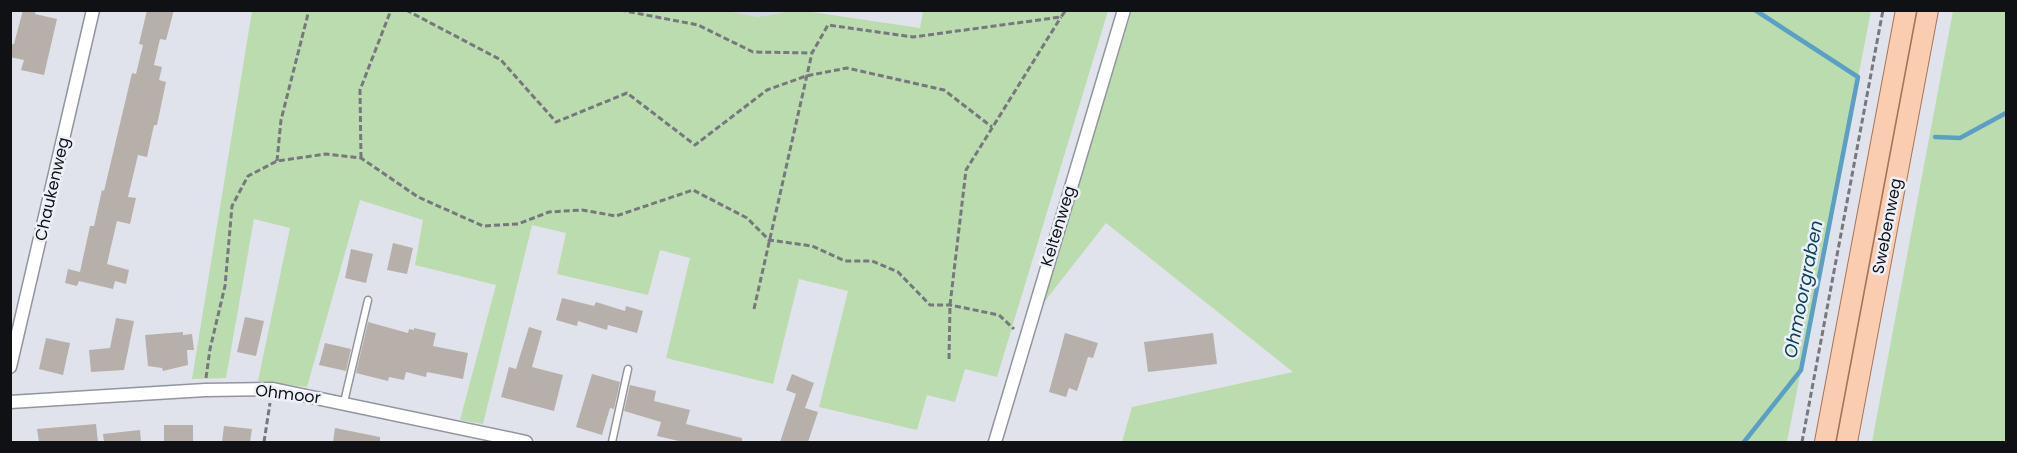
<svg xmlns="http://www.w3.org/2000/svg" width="2017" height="453" viewBox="0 0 2017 453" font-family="Poppins,sans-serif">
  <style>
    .built { fill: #d2d7e6 }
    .green { fill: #bbdcae }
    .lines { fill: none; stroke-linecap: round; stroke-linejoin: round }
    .stream { stroke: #5c9fc4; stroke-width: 4.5 }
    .building { fill: #b7b0aa }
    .lane-casing { stroke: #92959c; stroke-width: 9 }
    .street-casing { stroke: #92959c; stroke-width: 15 }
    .primary-casing { stroke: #a67558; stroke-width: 22 }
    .path { stroke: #76787e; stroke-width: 3; stroke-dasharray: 6 3; stroke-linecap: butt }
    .lane { stroke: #fff; stroke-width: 6 }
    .street { stroke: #fff; stroke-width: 12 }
    .primary { stroke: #facdb1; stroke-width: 20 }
    .labels { text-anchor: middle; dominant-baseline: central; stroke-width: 5; stroke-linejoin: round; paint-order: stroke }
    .street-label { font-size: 16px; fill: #101114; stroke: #edf0f9 }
    .water-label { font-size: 18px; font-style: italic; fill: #0b445e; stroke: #edf0f9 }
  </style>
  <rect width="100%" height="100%" fill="#e0e3eb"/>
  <path class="built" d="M722,11H791L757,17Z"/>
  <path class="green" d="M722,10L757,17L798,10L920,28L923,11H1108L997,377L965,369L955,402L927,395L917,430L819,407L848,291L799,279L773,384L666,358L690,258L660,250L648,295L557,274L566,233L532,225L483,424L460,420L496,285L415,265L423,220L360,200L307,387L258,381L290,228L254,219L226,378L192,379L252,11Z
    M1132,11H1871L1787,442H1122L1132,407L1293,372L1106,223L1041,306Z
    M1953,11H2006V442H1872Z"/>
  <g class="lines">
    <path class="stream" d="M1935,137L1960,138L2006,113
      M1744,442L1801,370L1858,77L1755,10"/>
  </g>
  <path class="building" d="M23,10H36L35,14L57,19L44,75L21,70L24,60L10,57V44H14Z
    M147,10H174L166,40L160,39L154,65L162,67L159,80L166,82L157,125H154L147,157L138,155L128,197L136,198L130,224L117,221L107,264L129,270L126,284L115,281L113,289L79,281L77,286L65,283L68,269L80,272L90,226H94L102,190L104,191L132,73L136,74L143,45L139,44Z
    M393,243L413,248L407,274L387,270Z
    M351,249L373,254L366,283L345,278Z
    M562,298L594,306L596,302L625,311L626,306L643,311L637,333L608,325L607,330L578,321L577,326L556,320Z
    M245,317L264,321L256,356L237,352Z
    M116,318L134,321L124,370L91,372L89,350L110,348Z
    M368,322L408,333L409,329L414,330V328L436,333L433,346L468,353L463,379L427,372L426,377L406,372L404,380L389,377L388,381L356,373Z
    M529,327L542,331L532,367L563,375L554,411L501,397L509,367L516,369Z
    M183,332V335L192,334L194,350H187L188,365L163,371L162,368L148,366L145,335Z
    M1065,333L1098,343L1093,358L1088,357L1077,391L1069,388L1066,397L1049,392Z
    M1213,333L1217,364L1148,372L1144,342Z
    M46,338L70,343L63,375L39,369Z
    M325,343L351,349L346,371L319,365Z
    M592,374L620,382L614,409L610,408L602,435L576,427Z
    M792,374L814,383L805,408L818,412L808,442H780L796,394L786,390Z
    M630,385L656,391L654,401L690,410L686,424L742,438V442H683L657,436L661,422L624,411Z
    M96,424L98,442H39L37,429Z
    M164,425H193V442H164Z
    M224,426L252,429L250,442H222Z
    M335,428L380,437V442H333Z
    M140,430L141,442H104L103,434Z"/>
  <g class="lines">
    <defs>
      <path id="lane" d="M344,402L368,300
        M612,442L628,369"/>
      <path id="street" d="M10,367L93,10
        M10,402L205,390L273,389L526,442
        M995,442L1124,10"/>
      <path id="primary" d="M1825,442L1906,10
        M1847,442L1928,10"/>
    </defs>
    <use href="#lane" class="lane-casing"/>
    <use href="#street" class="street-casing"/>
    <use href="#primary" class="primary-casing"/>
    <path class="path" d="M406,10L501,60L556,122L627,93L695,145L767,90L806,76L847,68L944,90L992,127
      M620,10L698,25L753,52L812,53L828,25L913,37L1061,17L1066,10
      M361,158L360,90L391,10
      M277,161L281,120L309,10
      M754,309L812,53
      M949,359L950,305L966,170L1061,17
      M206,378L210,349L225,286L232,206L248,176L277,161L326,154L361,158L418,197L483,226L518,224L549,212L582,210L616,216L693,190L747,218L769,240L812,246L845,261H872L898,272L930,305H950L999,315L1014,329
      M264,442L270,403
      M1802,442L1883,10"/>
    <use href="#lane" class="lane"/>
    <use href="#street" class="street"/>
    <use href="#primary" class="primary"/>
  </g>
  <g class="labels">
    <g class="street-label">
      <text transform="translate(52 189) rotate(-77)">Chaukenweg</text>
      <text transform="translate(1058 226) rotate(-73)">Keltenweg</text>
      <text transform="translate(1887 226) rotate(-79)">Swebenweg</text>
      <text transform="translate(288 394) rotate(7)">Ohmoor</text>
    </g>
    <g class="water-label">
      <text transform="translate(1803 289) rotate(-79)">Ohmoorgraben</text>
    </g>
  </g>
  <rect width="2017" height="453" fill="none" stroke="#101114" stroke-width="24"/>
</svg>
